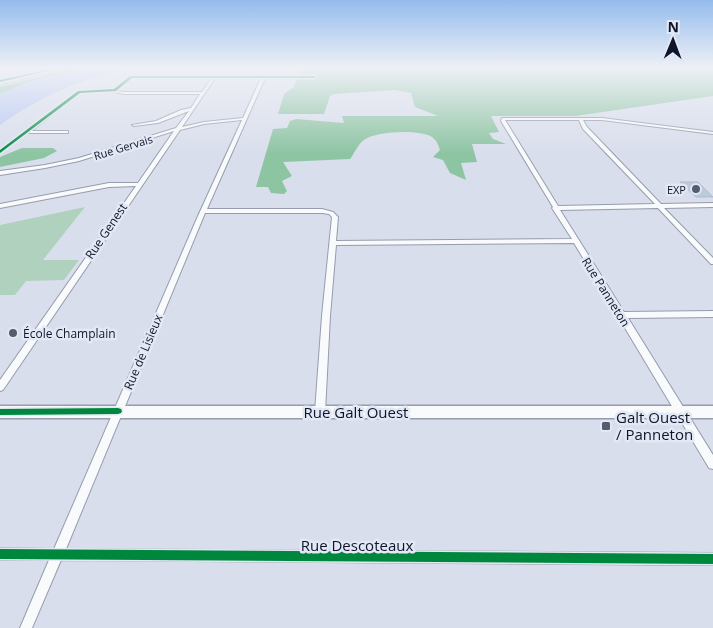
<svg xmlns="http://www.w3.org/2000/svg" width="713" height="628" viewBox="0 0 713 628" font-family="'Open Sans',sans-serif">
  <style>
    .green { fill: #afd1bd }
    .forest { fill: #8dc4a2 }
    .water { fill: #b8c8f4 }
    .building { fill: #bbcadc; stroke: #b1bdcd }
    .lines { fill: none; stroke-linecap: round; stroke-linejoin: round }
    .street-casing { stroke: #969cad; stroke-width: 2 }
    .secondary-casing { stroke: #969cad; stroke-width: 3 }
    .street { fill: #f9fafc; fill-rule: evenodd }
    .secondary { fill: #f9fafc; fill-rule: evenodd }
    .rail-casing { stroke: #bdbfc3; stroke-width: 2 }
    .rail { stroke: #e3e8f5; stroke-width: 1; stroke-dasharray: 4; stroke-linecap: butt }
    .cycleway-casing { stroke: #e3e8f5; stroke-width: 3 }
    .cycleway { fill: #00873e; fill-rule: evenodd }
    .poi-dot { fill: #565c6f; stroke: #e3e8f5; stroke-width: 2 }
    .labels { text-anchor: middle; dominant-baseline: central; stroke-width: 5; stroke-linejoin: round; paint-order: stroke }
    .far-street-label { font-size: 11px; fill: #0f162c; stroke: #e3e8f5 }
    .far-poi-label { font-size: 11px; fill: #0f162c; stroke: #e3e8f5; text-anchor: end }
    .street-label { font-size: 12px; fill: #0f162c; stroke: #e3e8f5 }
    .poi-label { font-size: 12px; fill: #0f162c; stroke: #e3e8f5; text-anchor: start }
    .near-street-label { font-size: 15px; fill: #0f162c; stroke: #e3e8f5 }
    .near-poi-label { font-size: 15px; fill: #0f162c; stroke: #e3e8f5; text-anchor: start }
  </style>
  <rect width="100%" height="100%" fill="#d9deec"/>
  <path class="green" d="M85,207L43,260H79L64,280L26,281L15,295H0V225Z"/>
  <path class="forest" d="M81,67H89L31,81L0,94V87Z
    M300,67H713V96L575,116H491L499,132L489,133L493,139L506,144H472L477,162L461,163L466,180L450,173L443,160L433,157L440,150C438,144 437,141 432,137C420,129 375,131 364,140C358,144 354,154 350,159L283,162L292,176L282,181L287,191L284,194L271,193L268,187H256L273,129L287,128L290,121L296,119L344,123L342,116H438L415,107L411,93L395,90L334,94L330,96L324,114H278L284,94L294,87L297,78H315V75H298Z
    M22,148H53L57,151L44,158L0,167V157Z"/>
  <path class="water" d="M89,67H144C92,73 42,95 0,125V94L31,81Z"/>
  <path class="building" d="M680,182H698L713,197H696Z"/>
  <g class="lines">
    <defs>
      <path id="street" d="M42,67H45V71H43Z
        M264,75L266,76H315L317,77L315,78H265L207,209H322L333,212L338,217L336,241L572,239L552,208L553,207L501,121L502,118H602L713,132V134L602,120H583L587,127L661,204L713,203V207L664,208L713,258V264H711L658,208L560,210L624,312L713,311V317L628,318L713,455V469L709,468L619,318L617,317V314L574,243L336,245L330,316L325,412L323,415L320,416L317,415L315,412L322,316L332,217L329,214L322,213H205L66,549L713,553V565L61,560L32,628H20L49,560H0V548L54,549L198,216L242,120L204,124L180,130L3,390L0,391V380L136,186L109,187L0,208V204L109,183H138L174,131L79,161L45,168L0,175V171L45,165L79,158L176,128L189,111L158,123L134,126L132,125L156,121L181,110L191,108L200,94H123L111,91L80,93L31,131H68V133H27L0,153V150L78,91L114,89L130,76H262ZM132,78H212L202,92H123L116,91ZM215,78H261L243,118L204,122L182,127ZM505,120H579L583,129L655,204L558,206Z"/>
      <path id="secondary" d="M0,406H713V418H0Z"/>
    </defs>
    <use href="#street" class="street-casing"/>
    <use href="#secondary" class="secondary-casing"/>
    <use href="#street" class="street"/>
    <use href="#secondary" class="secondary"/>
    <defs>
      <path id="rail" d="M0,85L77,67"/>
    </defs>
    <use href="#rail" class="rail-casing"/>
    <use href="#rail" class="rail"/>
    <defs>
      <path id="cycleway" d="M61,67H64L0,82V80Z
        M130,76H315L316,77L315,78H132L116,91L80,93L0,153V150L78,91L114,89Z
        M118,408L121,409L122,411L121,413L118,414L0,415V409Z
        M0,549L713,554V564L0,559Z"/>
    </defs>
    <use href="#cycleway" class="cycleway-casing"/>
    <use href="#cycleway" class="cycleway"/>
  </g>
  <linearGradient id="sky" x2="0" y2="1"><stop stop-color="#95bced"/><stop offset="0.44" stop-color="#eef0f6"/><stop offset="1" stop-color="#eef0f6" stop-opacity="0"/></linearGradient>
  <rect width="713" height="154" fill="url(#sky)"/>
  <g class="poi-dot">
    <circle cx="696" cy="189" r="5"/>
    <circle cx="13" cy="333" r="5"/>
    <rect x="601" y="421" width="10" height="10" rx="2.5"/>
  </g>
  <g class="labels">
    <g class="far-street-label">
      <text transform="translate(123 147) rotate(-17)">Rue Gervais</text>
    </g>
    <g class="far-poi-label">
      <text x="686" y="189">EXP</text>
    </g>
    <g class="street-label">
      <text transform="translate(106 231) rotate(-56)">Rue Genest</text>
      <text transform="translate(606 292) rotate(58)">Rue Panneton</text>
      <text transform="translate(143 352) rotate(-67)">Rue de Lisieux</text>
    </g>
    <g class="poi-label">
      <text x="23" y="333">École Champlain</text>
    </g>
    <g class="near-street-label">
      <text x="356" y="412">Rue Galt Ouest</text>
      <text x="357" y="545">Rue Descoteaux</text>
    </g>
    <g class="near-poi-label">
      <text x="616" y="417">Galt Ouest<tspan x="616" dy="17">/ Panneton</tspan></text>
    </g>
  </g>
  <g transform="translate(673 40) rotate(1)" stroke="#e3e8f5" stroke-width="4" paint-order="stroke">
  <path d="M0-4L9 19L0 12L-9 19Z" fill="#0f162c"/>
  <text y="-8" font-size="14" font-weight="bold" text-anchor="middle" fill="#0f162c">N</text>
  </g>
</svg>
